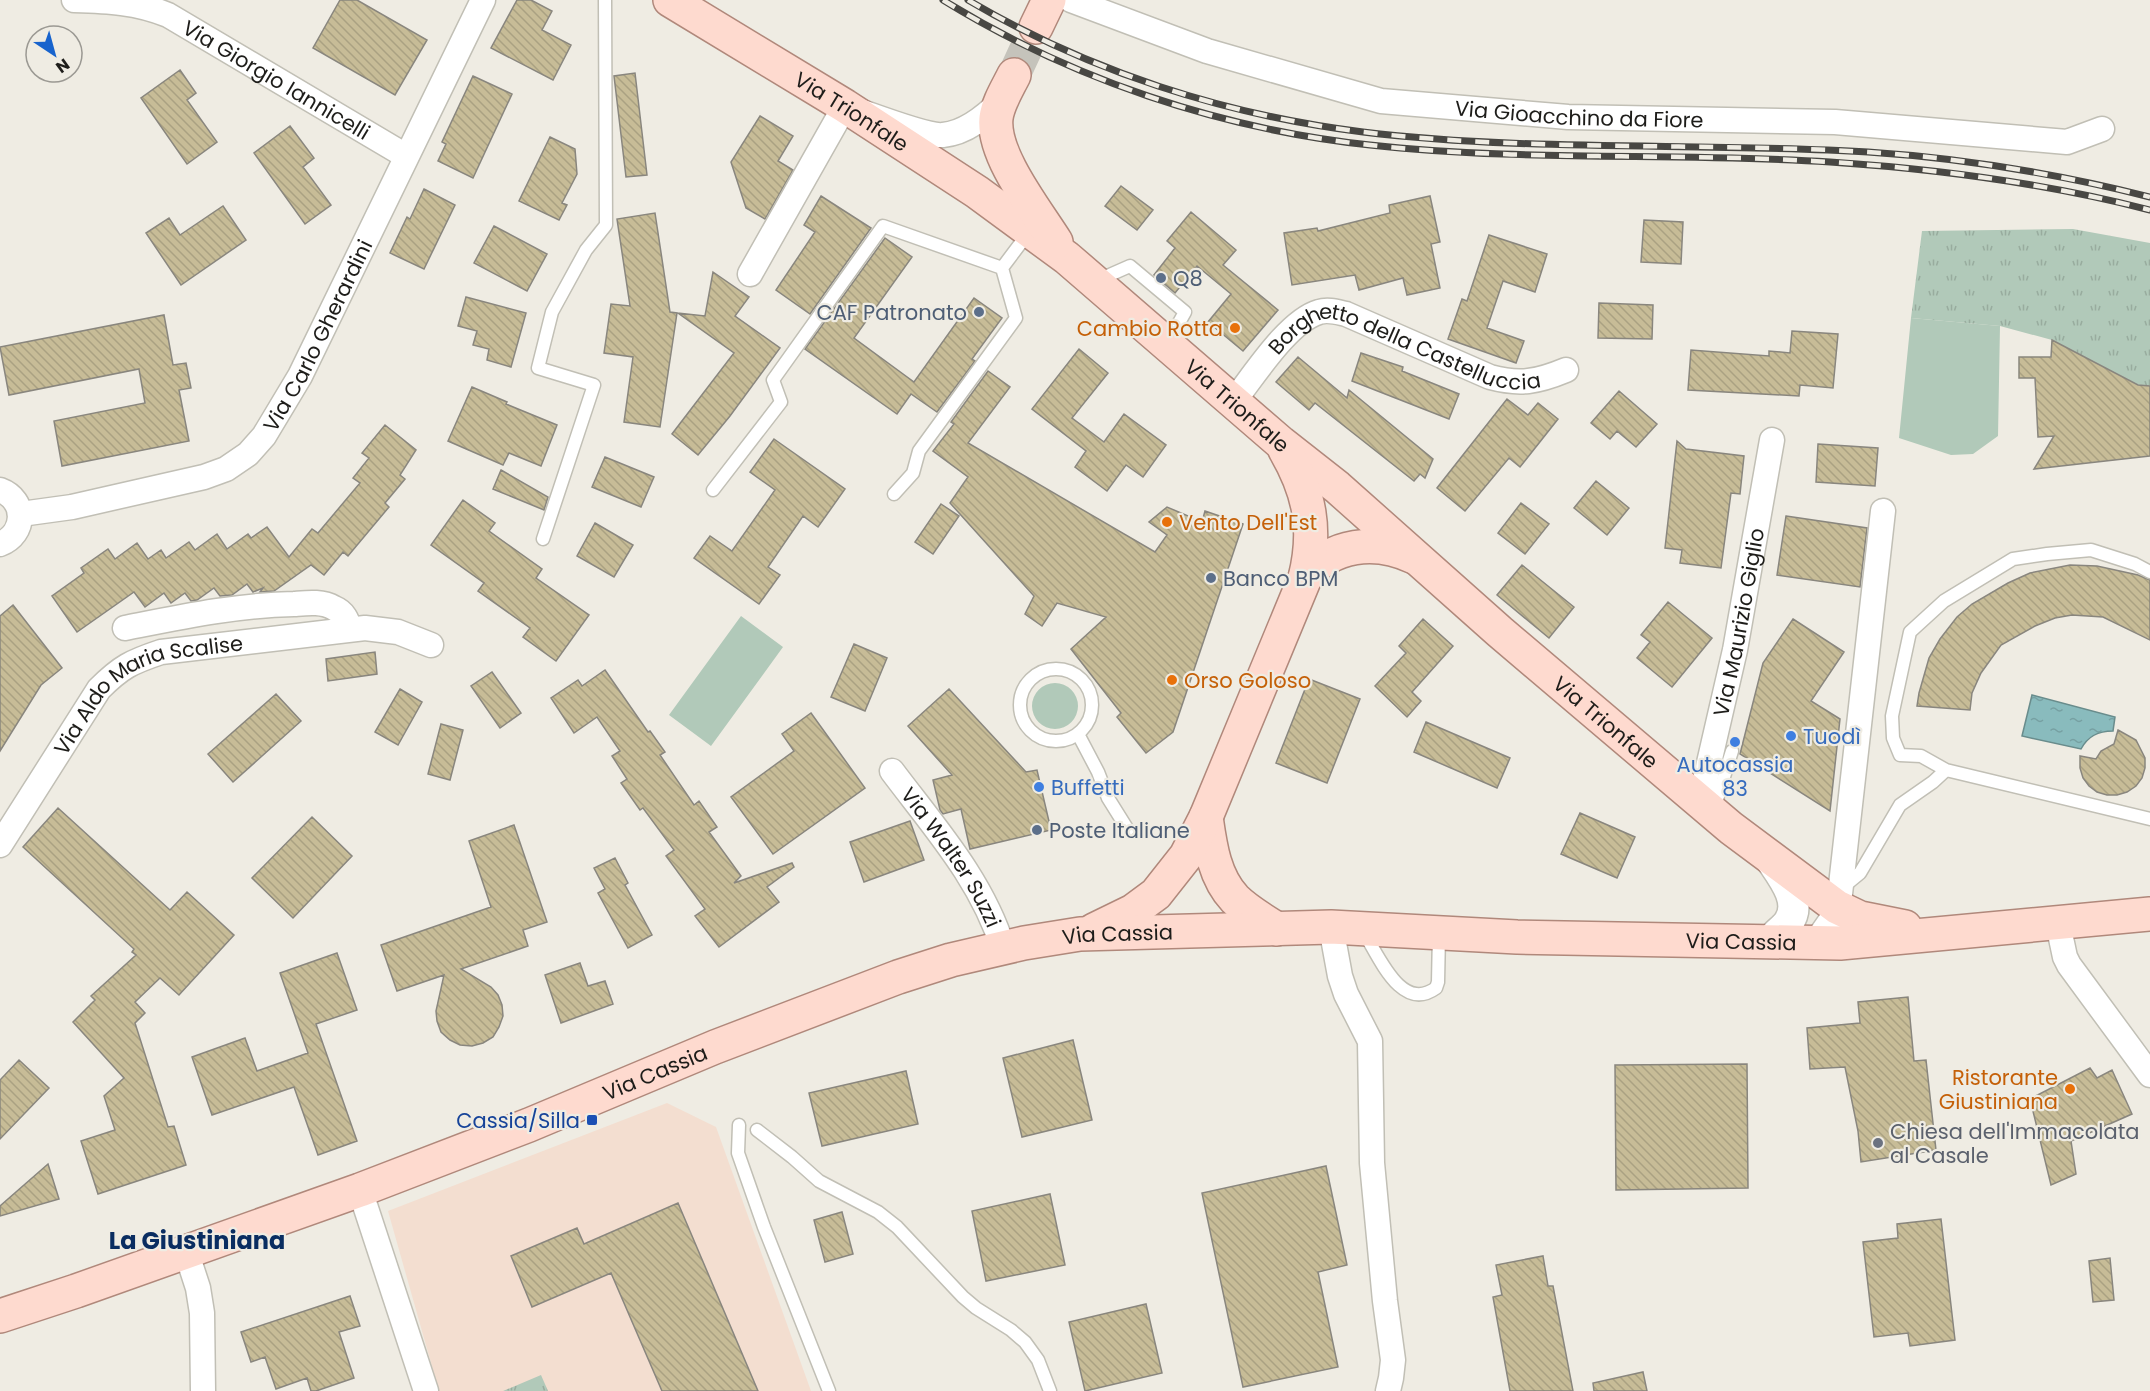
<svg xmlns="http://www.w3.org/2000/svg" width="2150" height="1391" viewBox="0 0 2150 1391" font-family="Poppins,sans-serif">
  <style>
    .education { fill: #f3ded0 }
    .grass { fill: #b1c9b9 }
    .park { fill: url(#park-tufts) }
    .water { fill: url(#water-ripples); stroke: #698c8c; stroke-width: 1.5 }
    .building { fill: url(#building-back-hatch); stroke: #89867e; stroke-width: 1.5 }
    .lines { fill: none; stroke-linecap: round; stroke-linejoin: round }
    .primary-tunnel { stroke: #c5c3bb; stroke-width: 33; stroke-dasharray: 33 16; stroke-linecap: butt }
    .service-casing { stroke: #c1bfb5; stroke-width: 15 }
    .minor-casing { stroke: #c1bfb5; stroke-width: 27 }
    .tertiary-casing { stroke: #c1bfb5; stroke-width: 33 }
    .primary-casing { stroke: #b0887b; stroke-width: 36 }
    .service { stroke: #fff; stroke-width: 12 }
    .minor { stroke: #fff; stroke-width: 24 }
    .tertiary { stroke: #fff; stroke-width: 30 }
    .primary { stroke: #fedacf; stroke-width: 33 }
    .rail-casing { stroke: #484743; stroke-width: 7 }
    .rail { stroke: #efece3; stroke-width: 4.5; stroke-dasharray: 14; stroke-linecap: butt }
    .service-dot { fill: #5c6f8a; stroke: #efece3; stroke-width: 2 }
    .food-dot { fill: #e8710a; stroke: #efece3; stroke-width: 2 }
    .shop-dot { fill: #3f7fe0; stroke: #efece3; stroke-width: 2 }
    .transit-dot { fill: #1a4fb4; stroke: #efece3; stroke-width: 2 }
    .worship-dot { fill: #6b7280; stroke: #efece3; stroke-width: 2 }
    .labels { text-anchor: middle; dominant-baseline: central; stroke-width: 4.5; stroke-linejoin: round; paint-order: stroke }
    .street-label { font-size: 21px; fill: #1e1d1a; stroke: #efece3 }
    .service-label { font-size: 21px; fill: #4e5e75; stroke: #efece3; text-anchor: start }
    .food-label { font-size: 21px; fill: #c56008; stroke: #efece3; text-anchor: end }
    .shop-label { font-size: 21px; fill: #366cbe; stroke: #efece3; text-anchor: start }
    .transit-label { font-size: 21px; fill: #164399; stroke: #efece3; text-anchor: end }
    .worship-label { font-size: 21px; fill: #5b616d; stroke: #efece3; text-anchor: start }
    .quarter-label { font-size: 24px; font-weight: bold; fill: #0a2d61; stroke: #efece3 }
  </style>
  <defs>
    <pattern id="park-tufts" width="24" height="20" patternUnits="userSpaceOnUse" patternTransform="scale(1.5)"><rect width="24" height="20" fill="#b1c9b9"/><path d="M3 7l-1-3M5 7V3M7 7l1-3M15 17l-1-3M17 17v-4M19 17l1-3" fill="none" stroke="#98ac9e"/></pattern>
    <pattern id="water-ripples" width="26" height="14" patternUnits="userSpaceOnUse" patternTransform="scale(1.5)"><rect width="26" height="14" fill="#89bbbd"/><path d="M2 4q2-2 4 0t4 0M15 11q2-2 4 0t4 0" fill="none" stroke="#76a0a2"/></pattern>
    <pattern id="building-back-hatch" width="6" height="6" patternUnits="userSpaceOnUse" patternTransform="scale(1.5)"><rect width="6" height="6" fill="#c7bc97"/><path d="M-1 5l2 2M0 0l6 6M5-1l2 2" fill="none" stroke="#aaa182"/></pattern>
  </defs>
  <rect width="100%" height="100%" fill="#efece3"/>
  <path class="education" d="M667,1103L716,1127L811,1391H439L388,1211Z"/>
  <path class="grass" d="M1911,318L2000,326L1998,436L1973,454L1951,455L1899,438Z
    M741,616L783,647L711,746L669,715Z
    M1032 706a23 23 0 1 1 46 0a23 23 0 1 1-46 0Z"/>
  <path class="park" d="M2073,229L2150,243V386L2138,385L2052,340L2000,326L1911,318L1922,231Z
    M541,1375L548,1391H503Z"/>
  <path class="water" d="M2032,695L2115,717L2113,731C2098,731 2088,736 2081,749L2022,736Z"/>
  <path class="building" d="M340,0H357L427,40L395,95L313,48Z
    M517,0H531L552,11L542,30L571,45L553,80L491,48Z
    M180,70L196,93L187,100L217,142L187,164L141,98Z
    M635,73L647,175L626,177L614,76Z
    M473,76L512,94L473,178L438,161L446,144L442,142Z
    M760,116L793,136L778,161L793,170L765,219L746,208L731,162Z
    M290,126L314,158L303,167L331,205L305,224L254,153Z
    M550,137L575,149L577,174L562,203L567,205L559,220L519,201Z
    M1121,186L1153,210L1137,230L1105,206Z
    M424,189L455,205L424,269L390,253L407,217L410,219Z
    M821,196L871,228L810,314L776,290L815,232L804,225Z
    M1430,196L1440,242L1431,244L1440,288L1407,295L1403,278L1359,290L1355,275L1292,285L1284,233L1317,228L1318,231L1390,213L1389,205Z
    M223,206L246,240L181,285L146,233L169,218L180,235Z
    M1191,212L1236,250L1223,265L1278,310L1243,351L1208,322L1231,294L1197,266L1175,293L1154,275L1175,248L1167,241Z
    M655,213L670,312L677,313L660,427L624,422L633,357L604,353L611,304L630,306L617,219Z
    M1644,220L1683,222L1681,264L1641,262Z
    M494,226L547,254L527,291L474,263Z
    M1489,235L1547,254L1535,292L1503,281L1487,328L1524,341L1516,363L1448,339L1462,299L1467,301Z
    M885,238L912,257L854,338L914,382L974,298L1002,318L972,359L975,361L937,412L911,394L897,414L805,349Z
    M713,272L749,297L735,316L780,348L730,416L698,455L672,434L734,353L678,313L705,316Z
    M466,297L526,313L511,367L487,360L489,349L473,345L477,331L458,326Z
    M1599,303L1653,305L1652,339L1598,338Z
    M164,315L173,365L186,363L191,388L179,390L189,441L62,466L54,421L145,403L139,369L9,395L0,347Z
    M1792,331L1838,334L1833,388L1800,385L1799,396L1688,390L1691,350L1769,356V351L1790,353Z
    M2052,340L2138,385L2150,386V456L2034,469L2054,436L2038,437L2035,378H2019V357H2051Z
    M1079,349L1108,373L1072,418L1104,442L1124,414L1166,445L1143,477L1126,465L1107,491L1075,467L1086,451L1032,409Z
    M1361,353L1403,367L1402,371L1459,394L1449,419L1352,381Z
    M1298,357L1347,398L1349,390L1433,459L1425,478L1420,474L1414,481L1315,403L1309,410L1276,382Z
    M988,371L1010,387L968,443L1155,552L1167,535L1149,522L1167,507L1202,522L1205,511L1243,524L1173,732L1146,753L1117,717L1121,713L1071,649L1106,617L1057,603L1042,626L1025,614L1034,596L950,503L968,477L933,451L954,424L951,422Z
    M472,387L507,402L506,404L557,425L541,466L509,453L503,465L448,441Z
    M1619,391L1657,424L1636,447L1617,431L1610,439L1591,423Z
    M1507,399L1528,415L1538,403L1558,419L1520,467L1509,458L1465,511L1437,488Z
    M385,425L416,450L400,475L405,479L385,503L389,507L348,556L343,552L324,575L311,565L274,591L260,592L263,588L253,592L247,584L232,595L220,596L214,588L197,600L191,601L185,593L171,603L164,593L145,607L134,592L77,632L52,596L84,573L81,568L108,549L115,559L137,543L148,559L161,550L166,558L189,542L195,550L217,534L227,549L248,534L251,538L267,527L289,557L312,529L318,533L360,483L353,478L369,458L362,453Z
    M774,439L845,489L818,527L803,516L768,567L780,575L759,604L694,558L710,536L732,551L775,490L750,472Z
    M1677,441L1686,449L1744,456L1740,494L1731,493L1721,568L1680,563L1682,550L1665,548Z
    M1818,444L1878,448L1875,486L1816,482Z
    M605,457L654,477L641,507L592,487Z
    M501,470L548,497L544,510L493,489Z
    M1596,481L1629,508L1607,535L1574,508Z
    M463,500L495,523L489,531L542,569L536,578L589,615L556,661L523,637L530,628L478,591L484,583L431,545Z
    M1521,503L1549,524L1525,554L1498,533Z
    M941,504L959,516L933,554L915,542Z
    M1786,516L1867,528L1860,587L1777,575Z
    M595,523L633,545L614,577L577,556Z
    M1522,565L1574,607L1549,638L1497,595Z
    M2070,565L2097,566L2138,575L2150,580V640L2103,617L2072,615L2055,618L2035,626L2001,645L1981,673L1972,693L1970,710L1917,706L1919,693L1929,658L1940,639L1957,617L1972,604L2008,583L2030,573Z
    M1668,602L1712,638L1672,687L1637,658L1650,642L1641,635Z
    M13,605L62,668L41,685L0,751V616Z
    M1423,619L1453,646L1412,692L1421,701L1407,717L1375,686L1406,653L1399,646Z
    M1793,619L1844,652L1811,701L1840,719L1830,811L1740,754L1763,663Z
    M854,644L887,658L865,711L831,697Z
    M375,652L377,674L328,681L326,659Z
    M605,670L648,732L650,731L665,752L660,755L694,805L699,801L717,827L709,832L741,876L734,883L792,863L794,867L767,887L779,902L719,947L695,916L705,909L666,856L674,850L643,808L640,810L621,783L627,779L612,756L620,751L597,717L574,733L551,698L578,680L582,686Z
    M492,672L521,713L500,728L471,686Z
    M1309,679L1360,699L1327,783L1276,763Z
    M400,689L422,702L398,745L375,732Z
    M949,689L1026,772L1037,770L1051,830L970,849L961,809L943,814L940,810L933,780L952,775L908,726Z
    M276,694L301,721L233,782L208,754Z
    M811,713L865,788L773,854L731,797L794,751L782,734Z
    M1426,722L1510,758L1497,788L1414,752Z
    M441,724L463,730L450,780L428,774Z
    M2118,730L2136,740L2145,758V768L2142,778L2136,786L2127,792L2117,795H2107L2097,792L2089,786L2083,778L2080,768V756L2096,759L2101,751L2114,744Z
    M58,808L170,910L187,892L234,935L179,995L160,978L135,1002L145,1013L135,1023L168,1127L174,1126L186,1165L98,1194L81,1141L115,1130L104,1096L124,1078L73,1022L95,1000L91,996L136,955L132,952L134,949L23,847Z
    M1580,813L1635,837L1617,878L1561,854Z
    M312,817L352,856L293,918L252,878Z
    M910,821L924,860L864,882L850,842Z
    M514,825L547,922L523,930L528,946L461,969L491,987L498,995L502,1005L503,1016L499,1027L493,1037L483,1043L472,1046L460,1045L450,1040L441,1032L437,1021L436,1011L444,975L397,991L381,945L491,907L469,841Z
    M615,858L628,883L625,885L652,935L628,948L598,893L605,889L594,868Z
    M337,953L357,1010L316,1024L357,1141L318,1155L294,1087L212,1115L192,1057L245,1038L257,1071L308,1053L280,973Z
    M580,963L588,986L605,981L613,1004L561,1023L545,975Z
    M1908,997L1914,1061L1926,1060L1936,1150L1861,1162L1858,1131L1845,1067L1810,1069L1807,1028L1860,1023L1858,1002Z
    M1073,1040L1092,1120L1022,1137L1003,1058Z
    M19,1060L49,1088L0,1139V1080Z
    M1747,1064L1748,1188L1616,1190L1615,1065Z
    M2090,1068L2097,1078L2112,1070L2132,1114L2071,1141L2076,1174L2051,1185L2030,1099Z
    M906,1071L918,1124L822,1146L809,1093Z
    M48,1164L59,1199L0,1216V1206Z
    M1326,1166L1347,1265L1318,1272L1338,1367L1243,1387L1202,1193Z
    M1050,1194L1065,1265L986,1281L972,1211Z
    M678,1203L758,1391H662L611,1273L532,1307L511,1256L577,1228L584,1244Z
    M842,1212L853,1254L825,1262L814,1220Z
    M1941,1219L1955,1340L1910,1346L1908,1333L1874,1337L1863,1242L1898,1238L1897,1224Z
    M1543,1256L1548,1286H1553L1573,1391H1510L1493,1297L1502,1295L1496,1265Z
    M2110,1258L2114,1300L2093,1302L2089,1261Z
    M350,1296L360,1326L339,1332L354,1378L316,1391H311L307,1378L276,1389L265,1357L251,1362L241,1332Z
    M1146,1304L1162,1373L1085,1391L1069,1322Z
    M1643,1372L1647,1391H1594L1593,1383Z"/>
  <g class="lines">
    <path class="primary-tunnel" d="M1014,75L1036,27"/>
    <defs>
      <path id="service" d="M1002,268L1029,232
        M1097,283L1105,277L1130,266L1185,312L1167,344
        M713,490L781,402L773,380L883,226L1002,268
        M894,494L913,473L919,451L1016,318L1002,268
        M543,539L594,385L538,368L552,312L586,250L606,225L605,0
        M2150,572L2135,564L2091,550L2047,554L2013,559L1944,601L1910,632L1892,716L1893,738L1900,755L1921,756L1946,770L2150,819
        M1020 705a36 36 0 1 1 72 0a36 36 0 1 1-72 0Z
        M1078,734L1098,772L1108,798L1128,830
        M1714,809L1732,751
        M1843,887L1860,873L1900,805L1933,782L1946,770
        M1364,933C1379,956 1401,1013 1436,988L1438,982L1439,934
        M739,1125L738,1153L764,1227L829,1391
        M757,1130L792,1157L819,1181L878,1212L897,1227L963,1297L976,1308L1011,1330L1025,1342L1038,1360L1050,1391"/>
      <g id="minor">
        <path id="s1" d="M74,0C107,1 137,2 168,15L406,156"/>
        <path id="s2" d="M1071,0L1207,51L1381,101L1568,117L1835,122L2067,142L2102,129"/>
        <path d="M750,274L845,106C864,112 926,137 943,135C966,133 986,116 1002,100"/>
        <path id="s3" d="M1233,402C1253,377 1288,321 1319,312C1328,309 1337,312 1346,314L1490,377C1520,385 1537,382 1566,370"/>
        <path d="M0,490C27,500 26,534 0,544"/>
        <path id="s4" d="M21,514L72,507L204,477L226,469L248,454L264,436L300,376L483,0"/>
        <path d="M125,628C181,617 237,605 294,604C307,603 322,601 334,608C344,612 347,620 350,629"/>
        <path id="s5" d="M892,771C934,827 982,880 1003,948"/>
        <path id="s6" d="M1700,802L1735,650L1772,440"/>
        <path id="s7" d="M0,845L99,689C121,667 131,662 161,652L365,628L398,632L431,645"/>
        <path d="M2058,924L2065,957L2069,965L2150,1075"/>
        <path d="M1331,927L1340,976L1346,994L1370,1041L1372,1163L1385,1301L1393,1360L1391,1378L1388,1391"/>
        <path d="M1815,943L1834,916L1840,894L1883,511"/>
        <path d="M360,1190L426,1391"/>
        <path d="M186,1251L198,1288L202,1313L203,1391"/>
      </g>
      <path id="tertiary" d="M1769,857C1781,875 1804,902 1788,923C1783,930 1776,933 1771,941"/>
      <g id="primary">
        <path id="s8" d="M670,0L845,106L977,192L1067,258L1281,443L1337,487L1500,632L1731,828L1837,907L1860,918L1905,927"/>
        <path d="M1036,27L1049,0"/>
        <path d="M1014,75C1007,89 998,103 996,118C992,155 1036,210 1056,242"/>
        <path d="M1305,578C1331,543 1376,539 1414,557"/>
        <path d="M1206,817C1210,845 1214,877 1235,899C1247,911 1263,920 1277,929"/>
        <path d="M1094,930L1133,911L1156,894L1186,856L1206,817L1305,578C1317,530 1310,493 1285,450"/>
        <path id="s9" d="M0,1316L76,1291L360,1190L529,1125L715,1047L898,977L951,960L1024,943L1080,934L1331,927L1517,937L1840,943L2150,914"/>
      </g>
    </defs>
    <use href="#service" class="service-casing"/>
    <use href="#minor" class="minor-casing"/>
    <use href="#tertiary" class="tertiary-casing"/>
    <use href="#primary" class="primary-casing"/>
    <use href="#service" class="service"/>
    <use href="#minor" class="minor"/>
    <use href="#tertiary" class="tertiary"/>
    <use href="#primary" class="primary"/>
    <defs>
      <path id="rail" d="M943,0C1071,79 1220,129 1370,145C1523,162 1677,152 1830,162C1938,169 2045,183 2150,210
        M968,0C1088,71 1225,115 1363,132C1530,152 1700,142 1868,152C1962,158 2058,174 2150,197"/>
    </defs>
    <use href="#rail" class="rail-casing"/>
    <use href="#rail" class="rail"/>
  </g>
  <g class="service-dot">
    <circle cx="1161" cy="278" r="6"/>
    <circle cx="979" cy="312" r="6"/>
    <circle cx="1211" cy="578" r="6"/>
    <circle cx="1037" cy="830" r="6"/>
  </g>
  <g class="food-dot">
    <circle cx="1235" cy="328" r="6"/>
    <circle cx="1167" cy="522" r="6"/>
    <circle cx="1172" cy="680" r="6"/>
    <circle cx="2070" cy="1089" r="6"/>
  </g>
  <g class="shop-dot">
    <circle cx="1791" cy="736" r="6"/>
    <circle cx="1735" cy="742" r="6"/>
    <circle cx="1039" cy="787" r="6"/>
  </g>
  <rect class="transit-dot" x="586" y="1114" width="12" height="12" rx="3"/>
  <circle class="worship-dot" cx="1878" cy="1143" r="6"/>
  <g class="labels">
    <g class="street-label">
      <text stroke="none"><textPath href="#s1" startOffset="222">Via Giorgio Iannicelli</textPath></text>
      <text stroke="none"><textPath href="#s8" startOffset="213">Via Trionfale</textPath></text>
      <text stroke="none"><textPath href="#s2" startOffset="525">Via Gioacchino da Fiore</textPath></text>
      <text stroke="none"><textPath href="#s4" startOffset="375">Via Carlo Gherardini</textPath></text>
      <text stroke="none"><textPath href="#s3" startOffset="213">Borghetto della Castelluccia</textPath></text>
      <text stroke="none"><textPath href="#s8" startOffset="699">Via Trionfale</textPath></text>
      <text stroke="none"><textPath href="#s6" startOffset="184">Via Maurizio Giglio</textPath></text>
      <text stroke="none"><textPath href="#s7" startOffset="225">Via Aldo Maria Scalise</textPath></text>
      <text stroke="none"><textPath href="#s8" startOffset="1185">Via Trionfale</textPath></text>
      <text stroke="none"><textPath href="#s5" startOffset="105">Via Walter Suzzi</textPath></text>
      <text stroke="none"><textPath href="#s9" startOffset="1185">Via Cassia</textPath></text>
      <text stroke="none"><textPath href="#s9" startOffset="1809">Via Cassia</textPath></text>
      <text stroke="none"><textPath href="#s9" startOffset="699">Via Cassia</textPath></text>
    </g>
    <g class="service-label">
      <text x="1173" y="278">Q8</text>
      <text x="967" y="312" text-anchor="end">CAF Patronato</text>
      <text x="1223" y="578">Banco BPM</text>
      <text x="1049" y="830">Poste Italiane</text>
    </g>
    <g class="food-label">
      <text x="1223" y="328">Cambio Rotta</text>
      <text x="1179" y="522" text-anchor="start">Vento Dell'Est</text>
      <text x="1184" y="680" text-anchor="start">Orso Goloso</text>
      <text x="2058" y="1077">Ristorante<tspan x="2058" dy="24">Giustiniana</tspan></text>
    </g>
    <g class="shop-label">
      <text x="1803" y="736">Tuodì</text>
      <text x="1735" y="764" text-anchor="middle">Autocassia<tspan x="1735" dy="24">83</tspan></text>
      <text x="1051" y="787">Buffetti</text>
    </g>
    <g class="transit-label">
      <text x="580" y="1120">Cassia/Silla</text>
    </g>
    <g class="worship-label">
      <text x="1890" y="1131">Chiesa dell'Immacolata<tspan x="1890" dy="24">al Casale</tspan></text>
    </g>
    <g class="quarter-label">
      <text x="197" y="1240">La Giustiniana</text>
    </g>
  </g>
  <g transform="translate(54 54) rotate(144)"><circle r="28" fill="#efece3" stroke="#9b9993" stroke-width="1.5"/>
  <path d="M0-4.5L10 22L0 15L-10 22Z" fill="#1763cd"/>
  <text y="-9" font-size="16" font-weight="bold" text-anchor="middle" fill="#1e1d1a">N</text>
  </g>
</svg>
